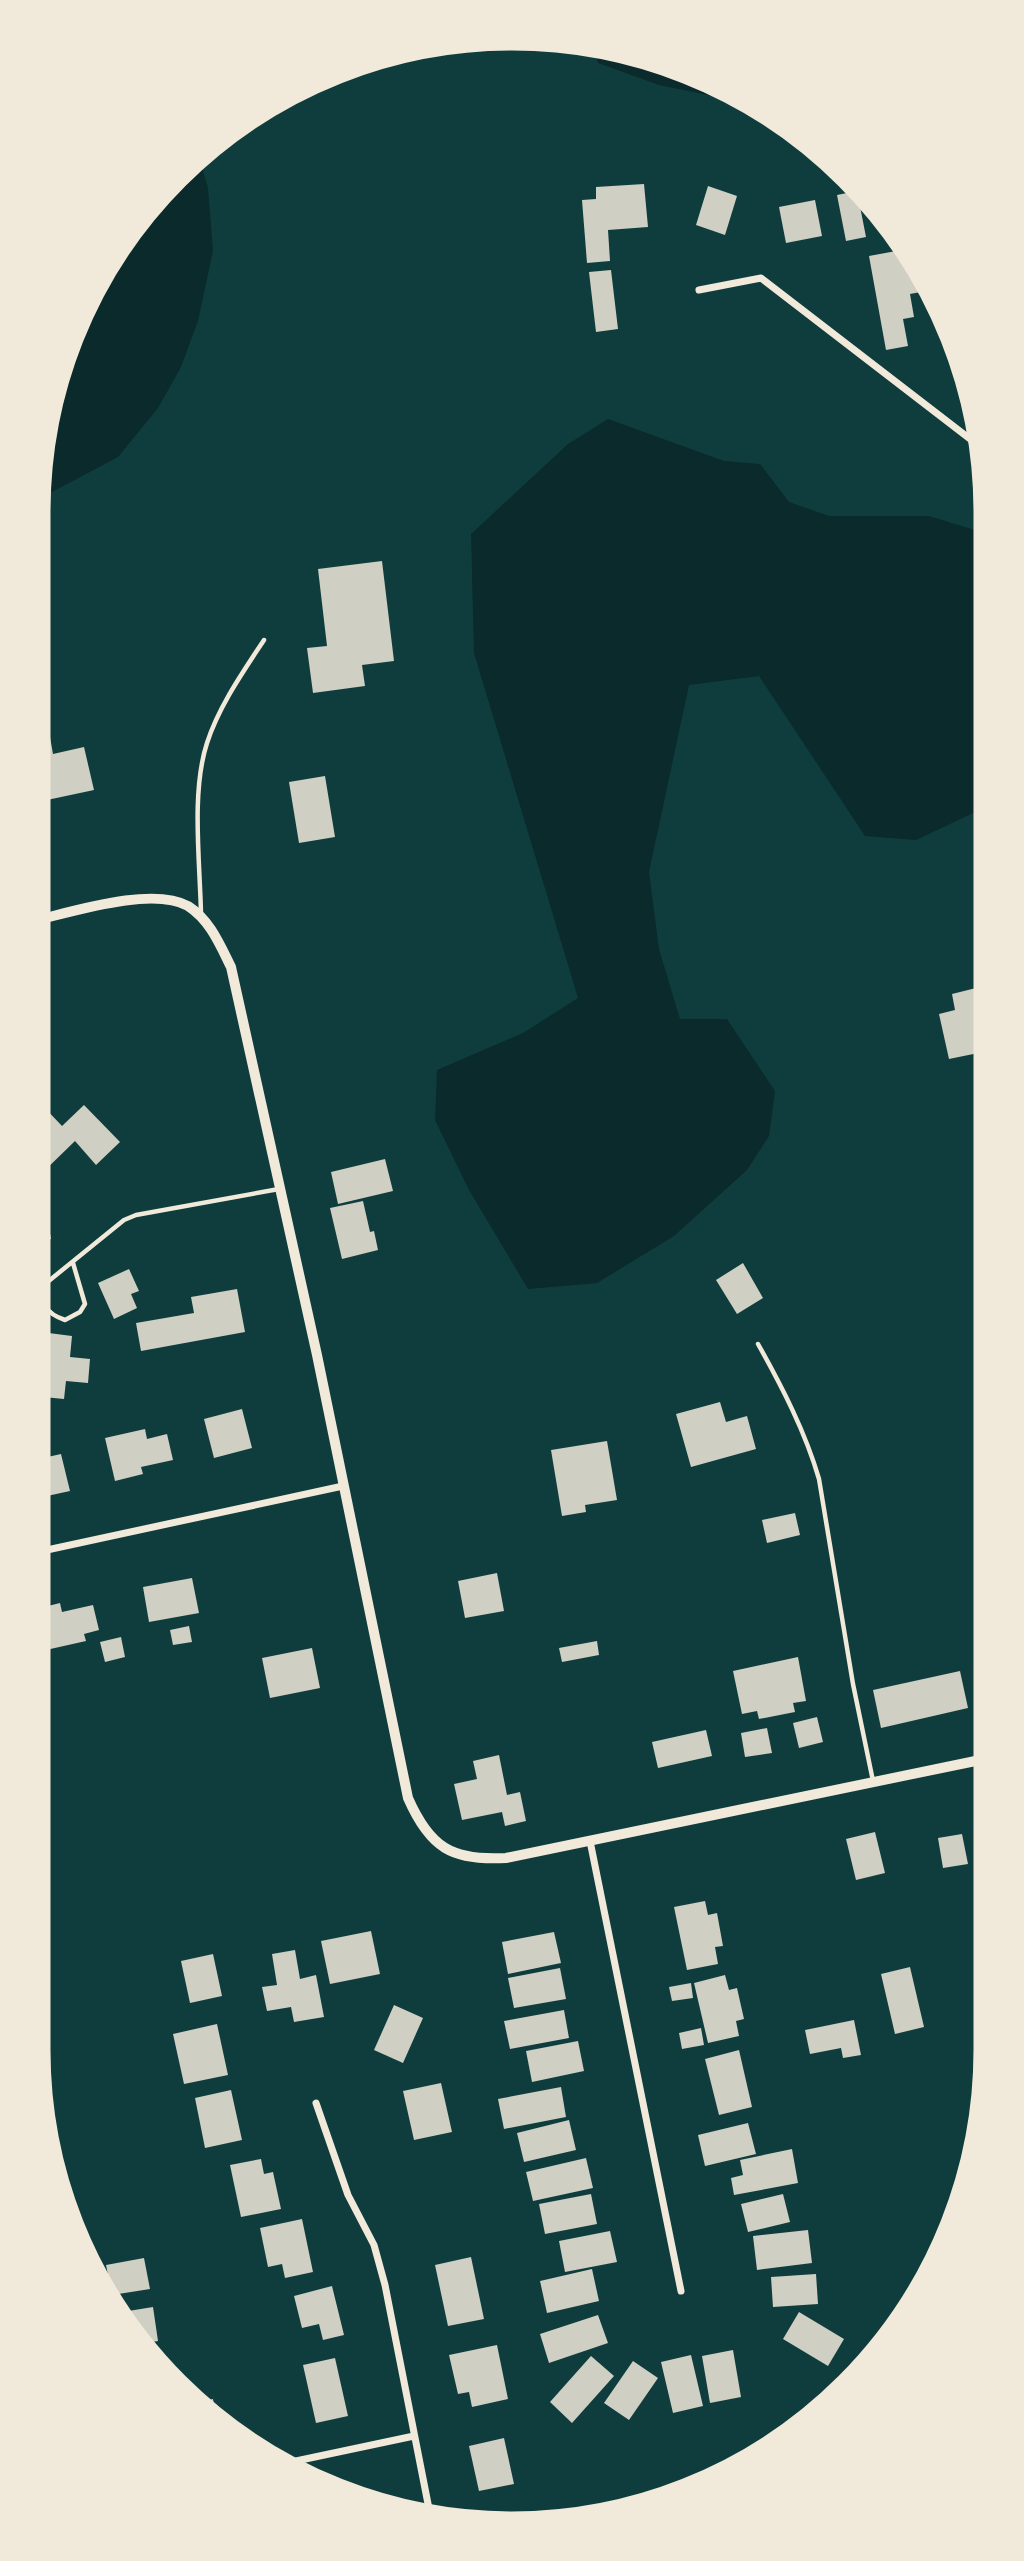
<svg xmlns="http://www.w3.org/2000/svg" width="1024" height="2561" viewBox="0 0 1024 2561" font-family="'Titillium Web',sans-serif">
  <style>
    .water { fill: #0a2a2b }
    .building { fill: #cfcfc3 }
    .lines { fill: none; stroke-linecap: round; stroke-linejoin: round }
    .service { stroke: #f1e9da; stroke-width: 4.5 }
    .minor { stroke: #f1e9da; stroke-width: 7 }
    .tertiary { stroke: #f1e9da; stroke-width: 10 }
    .rim { fill: none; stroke: #f1e9da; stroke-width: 9 }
  </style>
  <rect width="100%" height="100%" fill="#0f3d3e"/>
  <path class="water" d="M591,41L666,59L761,106L659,85L598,63Z
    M198,154L208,188L213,251L198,321L181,367L158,408L118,457L35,501L59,358L97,273L152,197Z
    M608,419L724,461L760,464L789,502L829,516H929L978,531L987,540L988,806L916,840L865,836L759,676L689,685L649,872L659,949L680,1019H727L775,1091L769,1136L747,1170L674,1236L597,1283L528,1289L469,1190L435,1120L437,1070L523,1033L578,998L474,653L471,534L568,444Z"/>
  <path class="building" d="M644,184L648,227L608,230L610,261L587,263L582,200L596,199V187Z
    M708,186L737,196L725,235L696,225Z
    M857,191L866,237L846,241L837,195Z
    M815,200L822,236L786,243L779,207Z
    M907,249L916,262L921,292L910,294L914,317L903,319L908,346L886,350L869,256Z
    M611,270L618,329L596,332L589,272Z
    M382,561L394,661L362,665L365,686L313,693L307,648L327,646L318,569Z
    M50,737L53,754L84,747L94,790L33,803V741Z
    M325,776L335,837L299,843L289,782Z
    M980,987L988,1013V1051L949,1059L939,1014L955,1010L952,994Z
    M84,1105L120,1142L96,1165L75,1141L37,1178L33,1174V1161L37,1158L33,1154V1114L43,1106L62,1126Z
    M385,1159L393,1191L338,1204L331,1172Z
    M988,1161L989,1189H987L982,1162Z
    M363,1201L370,1232L374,1231L378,1250L342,1259L330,1208Z
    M48,1222L51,1239L43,1240L46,1252L33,1255V1225Z
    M743,1263L763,1298L737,1314L716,1280Z
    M129,1269L139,1291L131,1294L137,1308L114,1319L98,1283Z
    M237,1289L245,1332L141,1351L136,1323L194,1313L191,1297Z
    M33,1331L72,1336L70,1357L90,1359L88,1383L66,1381L64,1399L33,1396Z
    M720,1402L726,1422L747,1416L756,1449L691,1467L676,1414Z
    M242,1409L252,1448L214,1458L204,1419Z
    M145,1429L147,1439L167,1434L173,1460L141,1467L143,1474L115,1481L105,1438Z
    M607,1441L617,1500L585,1505L586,1512L562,1516L551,1450Z
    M61,1454L70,1491L47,1496L46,1491L33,1494V1468L45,1465L43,1458Z
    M795,1513L800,1535L767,1543L762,1520Z
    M497,1573L504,1611L465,1618L458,1581Z
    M192,1578L199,1613L149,1622L143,1587Z
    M60,1603L62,1612L93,1605L99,1630L84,1634L86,1641L46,1650L36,1609Z
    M189,1626L192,1642L173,1645L170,1630Z
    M121,1637L125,1657L105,1662L100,1642Z
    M597,1641L599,1655L562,1662L559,1648Z
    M312,1648L320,1688L270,1698L262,1658Z
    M798,1657L806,1701L793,1703L795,1712L759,1719L757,1711L742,1714L733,1671Z
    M960,1671L968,1708L881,1728L873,1690Z
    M817,1717L823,1742L799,1748L793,1723Z
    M767,1728L772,1753L745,1757L741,1733Z
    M706,1730L712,1756L658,1768L652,1742Z
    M499,1755L507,1795L520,1792L526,1821L505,1826L502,1812L462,1820L454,1784L477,1779L473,1761Z
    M875,1832L885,1873L856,1880L846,1839Z
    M962,1834L968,1864L943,1868L938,1838Z
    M705,1901L708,1915L717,1913L723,1946L715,1947L718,1964L687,1970L674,1907Z
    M371,1931L380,1974L330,1984L321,1941Z
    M554,1932L561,1963L508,1974L502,1942Z
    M295,1950L300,1979L316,1975L324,2017L294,2022L291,2007L267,2011L262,1987L277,1985L272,1954Z
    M213,1954L222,1996L190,2003L181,1961Z
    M910,1967L924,2027L895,2034L881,1974Z
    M560,1968L566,1999L514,2008L508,1978Z
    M725,1975L729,1990L737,1988L744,2019L736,2021L739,2036L708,2043L694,1983Z
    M691,1983L693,1998L672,2001L669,1987Z
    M394,2005L423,2018L403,2063L374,2050Z
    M564,2010L569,2038L510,2049L504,2021Z
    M854,2020L861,2055L843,2058L841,2048L810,2054L805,2030Z
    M217,2024L228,2075L184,2084L173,2034Z
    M701,2028L704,2045L682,2049L679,2033Z
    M578,2041L584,2071L532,2082L526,2051Z
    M739,2050L752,2107L719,2115L705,2059Z
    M441,2083L452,2132L414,2140L403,2091Z
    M561,2087L566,2117L504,2129L498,2099Z
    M231,2090L242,2140L205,2148L195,2098Z
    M569,2120L576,2150L524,2162L517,2133Z
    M748,2123L756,2154L705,2166L698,2135Z
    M792,2149L798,2183L734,2195L731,2178L743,2175L740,2160Z
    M586,2158L593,2188L533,2201L526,2172Z
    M261,2159L264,2174L273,2172L281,2209L241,2217L230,2165Z
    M591,2194L597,2224L545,2234L539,2204Z
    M783,2194L790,2222L748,2232L741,2204Z
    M302,2219L313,2272L285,2278L282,2264L268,2267L260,2228Z
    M808,2230L812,2263L757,2270L753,2236Z
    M610,2231L617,2262L565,2272L559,2241Z
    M471,2257L484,2319L448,2326L435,2265Z
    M144,2258L150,2289L112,2295L106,2265Z
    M592,2269L599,2301L547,2313L540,2281Z
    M816,2274L818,2304L773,2307L771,2277Z
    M332,2286L344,2335L323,2340L319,2324L302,2328L294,2296Z
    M153,2307L158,2341L147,2343L150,2357H147L116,2313Z
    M799,2312L844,2339L828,2366L783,2339Z
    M598,2315L608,2343L549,2363L540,2334Z
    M497,2345L508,2399L472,2407L469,2392L458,2394L449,2355Z
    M733,2350L741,2397L710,2403L702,2356Z
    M691,2355L703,2406L673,2413L661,2362Z
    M591,2356L614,2376L572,2423L550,2402Z
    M335,2358L348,2416L316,2423L303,2365Z
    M633,2361L658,2378L629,2420L604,2403Z
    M213,2399L216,2417L198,2402Z
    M504,2438L514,2484L479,2491L469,2446Z"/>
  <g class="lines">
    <path class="service" d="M201,914C200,862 191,792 207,743C219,706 243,672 264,640
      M73,1263L85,1304L80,1312L65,1320C47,1314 38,1303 45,1284L124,1220L136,1215L279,1189
      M758,1344C782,1387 805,1431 819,1479L853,1684L873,1781"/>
    <path class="minor" d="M699,290L761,278L987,452
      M33,1553L343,1486
      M590,1841L681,2291
      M316,2103L348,2195L374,2245L385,2285L431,2519
      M277,2465L414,2436"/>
    <path class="tertiary" d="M33,921C72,912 152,886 188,906C210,920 220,945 231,967L317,1355L408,1798C430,1848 452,1861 506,1858L990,1758"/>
  </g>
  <path d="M0 0H1024V2561H0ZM512 46H512A466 466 0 0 1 978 512V2050A466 466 0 0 1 512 2516H512A466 466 0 0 1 46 2050V512A466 466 0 0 1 512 46Z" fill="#f1e9da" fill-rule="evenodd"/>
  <path class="rim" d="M512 46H512A466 466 0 0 1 978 512V2050A466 466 0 0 1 512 2516H512A466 466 0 0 1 46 2050V512A466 466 0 0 1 512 46Z"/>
</svg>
